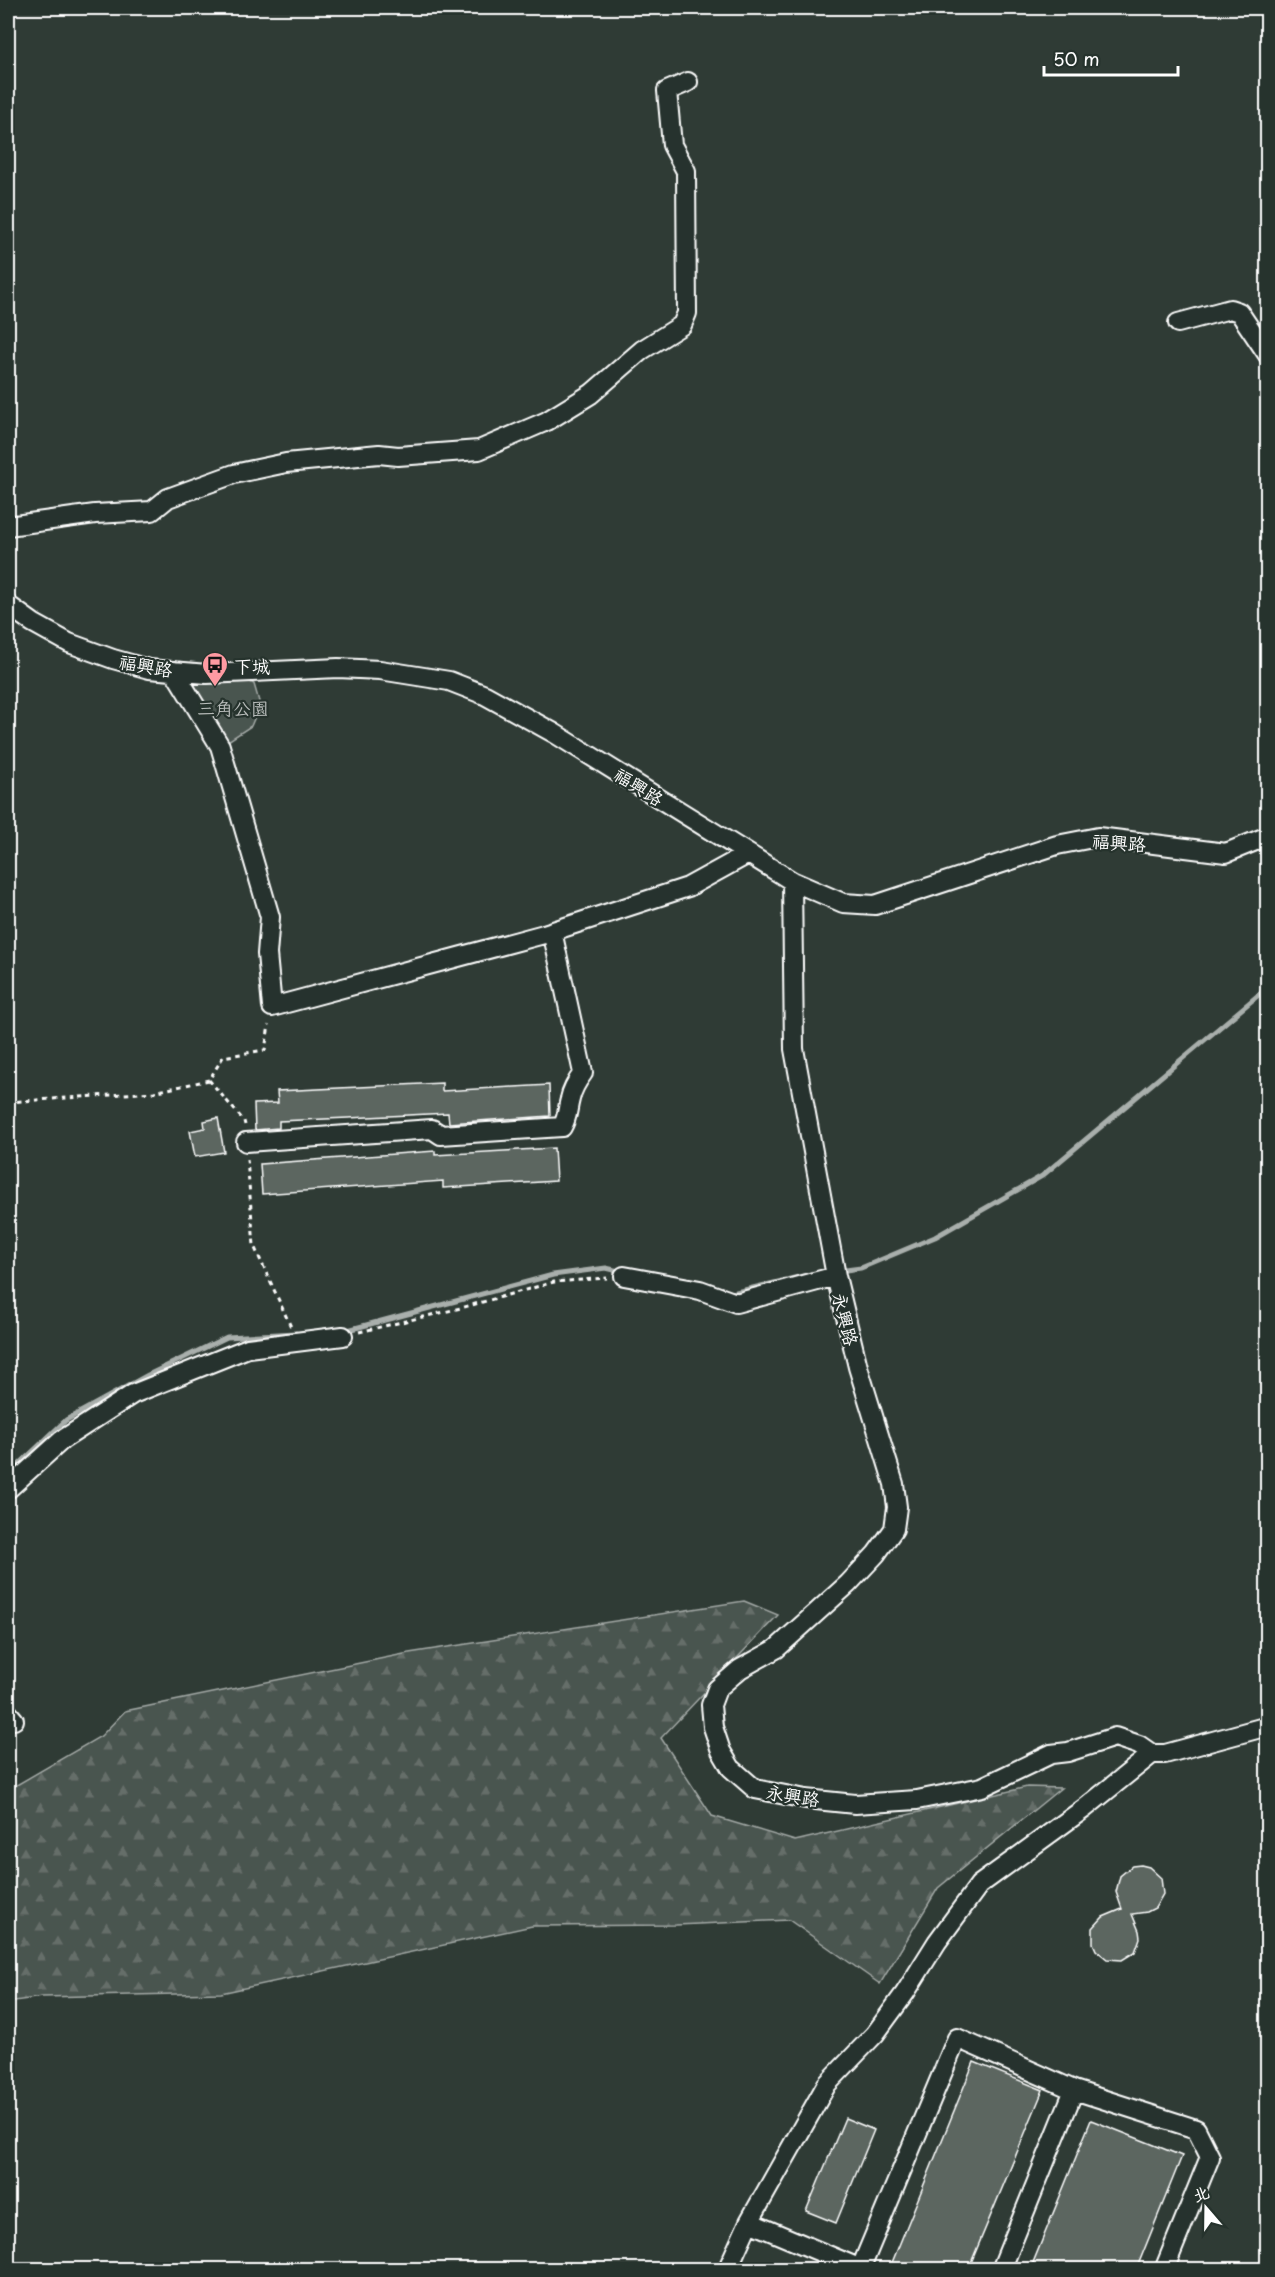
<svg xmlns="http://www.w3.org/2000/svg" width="1275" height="2277" viewBox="0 0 1275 2277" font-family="'Playpen Sans','LXGW WenKai TC',sans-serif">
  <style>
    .forest { fill: url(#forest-firs); stroke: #a4aaa7; stroke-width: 1.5 }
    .park { fill: #4a544f; stroke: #a4aaa7; stroke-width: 1.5 }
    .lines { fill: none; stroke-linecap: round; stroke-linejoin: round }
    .stream { stroke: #a9afac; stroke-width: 5 }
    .building { fill: #5b6661; stroke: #fff; stroke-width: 1.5 }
    .minor-casing { stroke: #fff; stroke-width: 22 }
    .path { stroke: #fff; stroke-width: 3; stroke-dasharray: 4.5 4.5; stroke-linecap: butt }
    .minor { stroke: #26332d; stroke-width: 18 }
    .labels { text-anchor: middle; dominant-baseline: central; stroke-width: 4.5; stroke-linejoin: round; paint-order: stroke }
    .street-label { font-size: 18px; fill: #fff; stroke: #26332d }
    .poi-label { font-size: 18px; fill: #fff; stroke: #26332d; text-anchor: start }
    .park-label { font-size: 18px; fill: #b7bbb9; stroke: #26332d }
  </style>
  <defs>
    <pattern id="forest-firs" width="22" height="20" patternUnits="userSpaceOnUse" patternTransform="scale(1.5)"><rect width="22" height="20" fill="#4a544f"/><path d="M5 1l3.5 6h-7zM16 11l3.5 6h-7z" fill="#656e69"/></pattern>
  </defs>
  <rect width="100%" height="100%" fill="#2f3b35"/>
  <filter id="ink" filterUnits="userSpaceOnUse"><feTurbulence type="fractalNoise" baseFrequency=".0167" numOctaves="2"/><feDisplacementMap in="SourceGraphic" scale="12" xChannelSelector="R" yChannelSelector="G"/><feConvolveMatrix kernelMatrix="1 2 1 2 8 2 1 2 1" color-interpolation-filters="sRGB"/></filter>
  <g filter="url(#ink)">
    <path class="forest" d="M744,1601L778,1615L661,1738L712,1816L795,1841L1027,1787L1061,1788L938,1888L880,1984L789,1920L676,1925L532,1926L221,1993L42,1997L8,2002V1790L101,1736L125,1711L409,1653Z"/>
    <path class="park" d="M250,682L254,684L260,705L251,726L225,743L188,684Z"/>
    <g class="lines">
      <path class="stream" d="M838,1271L861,1268L935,1237L1042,1176L1268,987
        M727,1292L732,1293L811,1274
        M344,1331L553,1275L606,1268L623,1272
        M8,1475L66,1420L148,1375L227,1337L296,1333"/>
    </g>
    <path class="building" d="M442,1083V1091L549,1085L550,1116L449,1123L448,1113L348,1118L279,1121V1128L255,1130L254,1104L278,1103L277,1091Z
      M218,1118L224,1152L195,1157L190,1131L205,1128L204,1121Z
      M554,1148L556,1181L443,1188V1181L262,1194L260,1164L435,1151V1155Z
      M1141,1865L1149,1867L1161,1878L1163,1894L1155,1908L1147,1912L1132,1914L1139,1931L1140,1938L1135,1952L1122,1960L1107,1959L1096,1950L1093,1943V1928L1103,1917L1122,1909L1116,1892L1120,1876L1132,1866Z
      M974,2062L1043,2090L968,2270H889Z
      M845,2118L874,2130L836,2223L806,2211Z
      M1091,2120L1182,2156L1136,2270H1030Z"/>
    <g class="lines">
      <defs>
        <path id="minor" d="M1178,323L1230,309L1239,312L1268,355
          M8,526L95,514L152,511L168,498L234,474L286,463L379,454L398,456L479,450L547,421L591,394L642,350L682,325L687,313L686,171L672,145L667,91L688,82
          M8,605L33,623L69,643L113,659L149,669L207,674L338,668L380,670L449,681L485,695L554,733L792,881L843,903L875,905L1057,845L1098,837L1226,853L1268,836
          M174,671L220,746L270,917L267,954L272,1007L544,934L688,887L748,854
          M792,881L794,1049L836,1276L858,1367L894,1484L897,1507L894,1529L876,1554L848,1584L776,1649L740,1669L717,1689L711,1705L713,1727L721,1751L731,1768L755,1789L806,1799L855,1804L917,1800L982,1787L1051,1754L1068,1752L1115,1737L1139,1745L1152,1754
          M246,1142L432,1129L441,1135L562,1127C568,1117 567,1110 570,1099C572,1089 577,1081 583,1073L552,931
          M624,1276L700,1290L736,1303L836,1276
          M8,1489L62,1440L133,1394L248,1348L343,1336
          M8,1713L14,1720
          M1152,1754H1165L1268,1726
          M749,2222L861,2269
          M727,2270L749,2222L827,2084L875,2034L905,1993L937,1942L979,1885L1085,1808L1152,1754
          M860,2270L957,2038L1074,2090L1196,2129L1210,2157L1164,2270
          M1001,2270L1074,2090"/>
      </defs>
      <use href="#minor" class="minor-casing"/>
      <path class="path" d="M209,1080L244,1121L245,1125
        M8,1102L154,1092L209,1080L223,1057L265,1050L269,1025
        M247,1159L254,1246L291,1327
        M359,1332L461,1308L554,1282L607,1278"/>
      <use href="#minor" class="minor"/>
    </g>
  </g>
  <defs>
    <symbol id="bus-pin" viewBox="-11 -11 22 30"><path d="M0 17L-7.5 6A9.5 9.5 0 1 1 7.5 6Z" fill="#ff9aa2" stroke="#26332d"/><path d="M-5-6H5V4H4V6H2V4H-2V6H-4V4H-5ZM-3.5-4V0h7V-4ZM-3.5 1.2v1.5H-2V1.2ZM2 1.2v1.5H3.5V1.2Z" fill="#111"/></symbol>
  </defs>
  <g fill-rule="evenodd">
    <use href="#bus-pin" x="200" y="650" width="30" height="40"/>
  </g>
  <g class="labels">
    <g class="street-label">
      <text transform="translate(146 665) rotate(10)">福興路</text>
      <text transform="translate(639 786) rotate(32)">福興路</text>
      <text transform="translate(1119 842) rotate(4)">福興路</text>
      <text transform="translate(846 1319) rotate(76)">永興路</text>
      <text transform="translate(793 1795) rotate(9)">永興路</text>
    </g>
    <g class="poi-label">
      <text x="234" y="665">下城</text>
    </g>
    <g class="park-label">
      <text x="233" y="707">三角公園</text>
    </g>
  </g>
  <rect width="1275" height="2277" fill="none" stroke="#26332d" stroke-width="30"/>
  <rect x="15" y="15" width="1245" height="2247" fill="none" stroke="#fff" stroke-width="2" filter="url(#ink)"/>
  <g transform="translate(1206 2208) rotate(340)" stroke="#26332d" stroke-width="4.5" paint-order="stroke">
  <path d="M0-4.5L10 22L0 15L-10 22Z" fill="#ffffff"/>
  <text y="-9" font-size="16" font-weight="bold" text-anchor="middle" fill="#ffffff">北</text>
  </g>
  <path d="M1044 66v9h134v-9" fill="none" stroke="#ffffff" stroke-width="3"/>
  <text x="1053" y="66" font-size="18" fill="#ffffff" stroke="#26332d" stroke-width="4.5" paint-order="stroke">50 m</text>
</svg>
